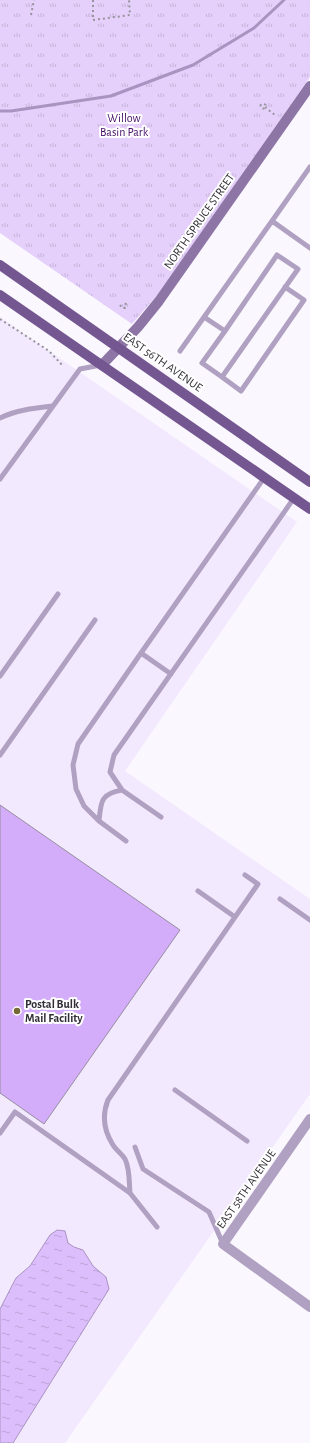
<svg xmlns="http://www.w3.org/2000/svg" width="310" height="1443" viewBox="0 0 310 1443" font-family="'Alegreya Sans',sans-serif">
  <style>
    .built { fill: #f3e9fe }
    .park { fill: url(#park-tufts) }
    .water { fill: url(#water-ripples); stroke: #a993c0 }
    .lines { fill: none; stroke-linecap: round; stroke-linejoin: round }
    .stream { stroke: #a993c0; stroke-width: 3 }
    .building { fill: #d4adfa; stroke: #968e9f }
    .path { stroke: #97949b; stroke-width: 2; stroke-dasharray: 2 3; stroke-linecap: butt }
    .lane { stroke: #b0a0c1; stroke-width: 5 }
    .street { stroke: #b0a0c1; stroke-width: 10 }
    .secondary { stroke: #8d75a5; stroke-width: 10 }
    .primary { stroke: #745690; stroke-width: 10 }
    .poi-dot { fill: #746935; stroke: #fff; stroke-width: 1.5 }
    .labels { text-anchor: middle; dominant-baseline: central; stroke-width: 4; stroke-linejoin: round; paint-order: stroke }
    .park-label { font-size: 12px; fill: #440e67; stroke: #fff }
    .street-label { font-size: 12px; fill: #312e35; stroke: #fff }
    .poi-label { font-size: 12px; font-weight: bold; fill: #312e35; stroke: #fff; text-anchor: start }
  </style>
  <defs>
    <pattern id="park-tufts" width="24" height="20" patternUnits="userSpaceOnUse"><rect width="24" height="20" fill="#e5d0fb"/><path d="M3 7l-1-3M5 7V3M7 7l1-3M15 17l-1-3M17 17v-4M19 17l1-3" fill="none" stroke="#c5b3d8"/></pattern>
    <pattern id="water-ripples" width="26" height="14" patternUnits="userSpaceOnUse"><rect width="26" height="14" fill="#dcbefc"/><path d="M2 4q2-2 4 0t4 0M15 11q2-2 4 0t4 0" fill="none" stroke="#bda4d9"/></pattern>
  </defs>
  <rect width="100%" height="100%" fill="#faf7fe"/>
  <path class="built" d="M0,317L297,522L125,771L310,899V1094L65,1443H0Z"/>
  <path class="park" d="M0,0H310V77L158,294L132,324L0,233Z"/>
  <path class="water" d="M57,1230L65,1231L68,1243L74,1247L83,1250L93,1266L106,1277L109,1289L13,1443H0V1309L16,1278L30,1266L50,1235Z"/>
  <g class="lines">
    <path class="stream" d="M0,111H11L111,96L193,65L254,28L284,0"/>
  </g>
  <path class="building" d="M0,805L180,930L44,1124L0,1093Z"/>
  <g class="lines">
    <path class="path" d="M93,0V20L130,15L129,0
      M31,15L34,0
      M260.5 106a2.5 2.5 0 1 1 5 0a2.5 2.5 0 1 1-5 0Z
      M265,107L276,116
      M120,305L122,308H125L126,304L123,302
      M0,319L49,351L63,366"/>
    <path class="lane" d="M272,221L310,167
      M204,317L225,331L277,255L298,269L222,377L241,391L304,300L285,287
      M180,351L272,221L310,248
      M222,377L202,363L225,331
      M0,418C16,410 35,408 52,406
      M0,479L80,369L101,365
      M141,653L171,674
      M0,676L58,594
      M0,755L95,620
      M161,817L122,790L110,772L114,755L294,498
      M99,821C101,802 100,794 122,790
      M126,841L99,821L84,806L76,789L73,765L78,744L141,653L264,478
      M198,891L235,917
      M280,899L310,920
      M175,1090L247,1141
      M0,1133L15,1112L130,1193L157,1227
      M135,1147L143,1169L209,1212L223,1244
      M130,1193C129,1182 130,1169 125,1159C122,1154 116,1150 113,1145C104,1131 102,1115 108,1100L258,884L245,875"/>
    <path class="street" d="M310,1119L223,1244L310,1307"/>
    <path class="secondary" d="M102,365L138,327L159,301L310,86"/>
    <path class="primary" d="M0,265L310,482
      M0,295L310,509"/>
  </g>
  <circle class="poi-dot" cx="17" cy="1011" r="4"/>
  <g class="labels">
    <g class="park-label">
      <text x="124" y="118">Willow<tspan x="124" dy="14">Basin Park</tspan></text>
    </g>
    <g class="street-label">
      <text transform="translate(199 221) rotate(-55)">NORTH SPRUCE STREET</text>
      <text transform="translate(163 362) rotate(35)">EAST 56TH AVENUE</text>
      <text transform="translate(246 1189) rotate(-55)">EAST 58TH AVENUE</text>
    </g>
    <g class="poi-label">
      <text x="25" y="1004">Postal Bulk<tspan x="25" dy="14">Mail Facility</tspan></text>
    </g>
  </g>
</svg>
